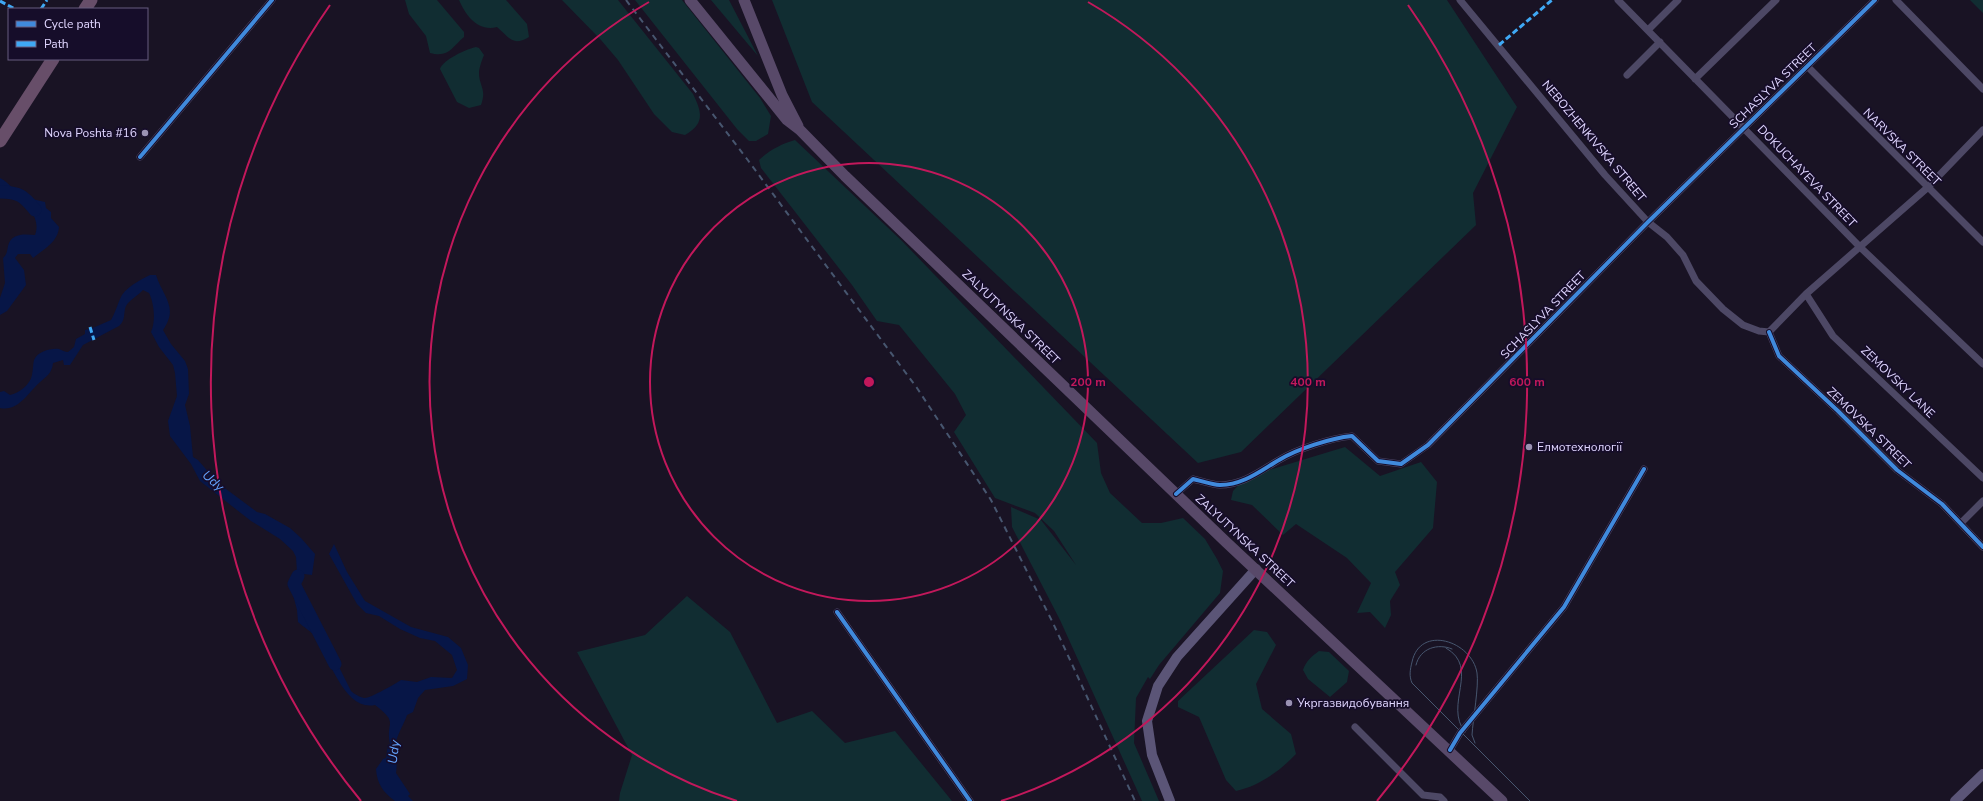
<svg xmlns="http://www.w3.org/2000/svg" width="1983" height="801" viewBox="0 0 1983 801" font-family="'Nunito Sans',sans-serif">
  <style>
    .green { fill: #112d32 }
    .water { fill: #071647 }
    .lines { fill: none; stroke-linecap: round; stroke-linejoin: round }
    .river { stroke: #071647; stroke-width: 13 }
    .street { stroke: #4d4865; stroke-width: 7 }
    .secondary { stroke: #5b5577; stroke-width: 10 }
    .primary { stroke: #584969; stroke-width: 11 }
    .highway { stroke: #674e69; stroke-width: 13 }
    .tram { stroke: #47566f; stroke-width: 1 }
    .rail { stroke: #47566f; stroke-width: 2; stroke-dasharray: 6 5; stroke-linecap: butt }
    .quiet { stroke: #3fa9f5; stroke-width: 3; stroke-dasharray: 6 3; stroke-linecap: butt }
    .cycleway-casing { stroke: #160d2a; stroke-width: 6 }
    .cycleway { stroke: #408adc; stroke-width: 4 }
    .ring { fill: none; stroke: #c2185b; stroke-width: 2 }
    .poi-dot { fill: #9a92b2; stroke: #160d2a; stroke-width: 1.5 }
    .labels { text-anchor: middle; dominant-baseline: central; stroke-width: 3.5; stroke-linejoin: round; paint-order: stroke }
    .street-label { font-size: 12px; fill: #e0d6ff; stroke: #160d2a }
    .poi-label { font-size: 12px; fill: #e0d6ff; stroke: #160d2a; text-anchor: start }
    .water-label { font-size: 13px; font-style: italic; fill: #64a4ff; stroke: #160d2a }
    .centre { fill: #c2185b; stroke: #160d2a; stroke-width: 2 }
    .ring-label { font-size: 12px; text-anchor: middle; font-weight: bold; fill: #c2185b; stroke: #160d2a; stroke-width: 3.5; stroke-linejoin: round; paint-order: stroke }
  </style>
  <rect width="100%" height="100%" fill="#191324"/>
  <path class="green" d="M405,0H437L464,32V37C452,47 449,58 430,53L426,36L409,14Z
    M459,0H506L527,24L529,37C512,47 509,37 497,27C478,32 466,16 459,0Z
    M562,0H618L693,94C702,112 705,124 685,135L672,132L654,114L618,60L601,40Z
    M635,0H682L760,98L771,116L768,134L756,141H749L737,129Z
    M711,0H729L758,56Z
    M772,0H1447L1517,107L1473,193L1476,225L1241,452L1198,463L812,102Z
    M1970,0H1983V13Z
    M476,47L479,48L484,55C482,60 479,68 479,73C479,86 487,89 481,105L469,108L457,102L440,69C443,60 466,49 476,47Z
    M795,140L902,241L1097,443L1101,473L1110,493L1142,523H1161L1183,518L1205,539L1217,559L1223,571L1220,593L1159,665L1150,679L1148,677L1136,698L1134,743L1159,801H1142L1060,620L1012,527L1011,507L1041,520L1076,565L1054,531L1035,513L995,498L954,432L966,415L955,394L899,325L877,321L852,285L761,168L759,160C770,150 781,144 795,140Z
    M1345,447L1380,476L1421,462L1437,482L1433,528L1395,572L1400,585L1390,601L1391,615L1385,628L1370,612L1357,613L1371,583L1347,558L1296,524L1283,535L1252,505L1231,500L1233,491L1246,477Z
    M687,596L730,632L777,723L812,711L845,743L895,731L952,801H619L620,793L632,755L577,652L645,635Z
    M1254,630L1267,632L1276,645L1256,684L1262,709L1291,734L1296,754C1280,771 1259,786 1236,791L1226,780L1199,717L1178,707V701Z
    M1319,651L1329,652L1349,671L1347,682L1330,697L1308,679L1303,670C1306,661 1312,656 1319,651Z"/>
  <path class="water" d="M0,178C10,183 15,193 25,197L24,194L32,199L45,202L46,208L51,212V218L59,227C58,242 44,249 33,258L30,254H18L15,258L24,270L26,285L7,311L0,315V298L5,283L3,258C7,254 7,252 8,246C11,233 24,234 35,235C43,215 19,193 0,196Z
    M150,275H156C163,297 179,307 163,330L171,344L185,361L188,369L189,394L185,405L190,426L193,457L198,460L218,483L257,512L265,514L290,528L301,538L315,554L312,575L304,574C302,577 300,580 298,583C292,596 309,611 309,624L313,625L336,661L351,691C354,694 360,697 364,698C369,699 397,683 401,680L417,682L431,677L452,678L457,670L452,655L435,641L420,638L400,629L379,616L366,613L357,604L329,554L334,544L347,572L365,601L411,627L448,637L461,648L468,665L467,679L453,686L425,690L418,698L413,712L407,715C404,724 398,733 396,742C395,753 398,762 396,773L410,794L408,796L413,801H395C383,792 377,784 376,769L383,759L386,758L388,745L390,744C385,721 400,724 375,705C345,712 329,658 316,638C312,631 304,628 298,622L297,610L290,583L297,572L296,557L293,551L280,539L251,521L200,481L191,464L170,436L168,421L177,396L175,373L173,365L159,347L151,332C156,321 154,303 149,293L143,290C138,296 130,299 126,306C123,313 126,320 119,326L83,345L70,365H64L63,360L53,363C52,373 47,376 39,383C28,393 18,412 0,408V392L4,391L10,395C19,393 30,385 32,375C33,370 33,364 34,360C38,351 51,348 59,349C62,350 65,352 68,352L74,347L76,339L85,334V330L95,327L111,320C115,313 117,306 120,299C124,288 140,280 150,275Z"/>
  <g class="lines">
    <path class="river" d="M0,192C19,192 24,196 35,210
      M298,576L294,584L335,664"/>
    <path class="street" d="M1460,0L1605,175L1648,222L1667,237L1683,255L1696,281L1723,309L1743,325L1759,331L1769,332
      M1618,0L1861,248L1983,364
      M1896,0L1983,89
      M1648,30L1678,0
      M1807,66L1983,242
      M1627,75L1660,42
      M1695,79L1776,0
      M140,157L272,0
      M1806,294L1833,336L1983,478
      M1769,332L1779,356L1838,411L1897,470L1942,504L1983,547
      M1769,332L1806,294L1927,188L1983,130
      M1176,494L1193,479C1202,481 1212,485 1220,485C1243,485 1260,471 1279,460C1297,449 1331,438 1352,436L1378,461L1401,464L1428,445L1648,222L1875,0
      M1961,523L1983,501
      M837,612L970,801
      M1355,727L1423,795L1440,797L1444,801
      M1450,750L1460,733L1564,607L1644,469"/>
    <path class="secondary" d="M1170,801L1152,755L1147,721L1158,686L1177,657L1256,569
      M1955,801L1983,774"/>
    <path class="primary" d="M690,0L787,120L800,130L845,176L1226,542L1502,801
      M744,0L782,95L798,126"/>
    <path class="highway" d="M85,9L91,0
      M0,141L53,59"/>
    <path class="tram" d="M1446,648C1481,668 1443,705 1465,732
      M1416,665C1420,648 1438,643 1452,649
      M1475,743L1472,735C1473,719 1479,686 1477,673C1472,641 1420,624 1412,662C1410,670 1409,676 1412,683L1530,801"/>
    <path class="rail" d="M626,0L747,159L917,388L991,500L1053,623L1135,801"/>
    <path class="quiet" d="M0,1L15,9
      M41,9L47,0
      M1499,45L1552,0
      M90,327L94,340"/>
    <defs>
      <path id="cycleway" d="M140,157L272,0
        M1769,332L1779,356L1838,411L1897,470L1942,504L1983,547
        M1176,494L1193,479C1202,481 1212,485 1220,485C1243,485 1260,471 1279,460C1297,449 1331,438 1352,436L1378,461L1401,464L1428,445L1648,222L1875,0
        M837,612L970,801
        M1450,750L1460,733L1564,607L1644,469"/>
    </defs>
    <use href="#cycleway" class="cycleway-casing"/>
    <use href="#cycleway" class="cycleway"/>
  </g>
  <g class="ring">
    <circle cx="869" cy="382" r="219"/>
    <path d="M737 801A439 439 0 0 1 649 2M1088 2A439 439 0 0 1 1001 801"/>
    <path d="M361 801A658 658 0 0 1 330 5M1408 5A658 658 0 0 1 1377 801"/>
  </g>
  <g class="poi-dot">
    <circle cx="145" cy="133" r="4"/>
    <circle cx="1529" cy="447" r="4"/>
    <circle cx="1289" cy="703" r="4"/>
  </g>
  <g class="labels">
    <g class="street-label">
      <text transform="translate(1773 86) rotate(-44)">SCHASLYVA STREET</text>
      <text transform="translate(1594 141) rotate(50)">NEBOZHENKIVSKA STREET</text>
      <text transform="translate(1902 147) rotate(45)">NARVSKA STREET</text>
      <text transform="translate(1807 176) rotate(46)">DOKUCHAYEVA STREET</text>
      <text transform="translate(1543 315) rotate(-46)">SCHASLYVA STREET</text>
      <text transform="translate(1011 317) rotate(44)">ZALYUTYNSKA STREET</text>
      <text transform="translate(1898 382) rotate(44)">ZEMOVSKY LANE</text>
      <text transform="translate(1869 428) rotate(44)">ZEMOVSKA STREET</text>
      <text transform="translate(1245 541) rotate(43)">ZALYUTYNSKA STREET</text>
    </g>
    <g class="poi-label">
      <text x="137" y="133" text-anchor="end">Nova Poshta #16</text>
      <text x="1537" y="447">Елмотехнології</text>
      <text x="1297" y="703">Укргазвидобування</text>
    </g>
    <g class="water-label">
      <text transform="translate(213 481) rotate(41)">Udy</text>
      <text transform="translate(394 752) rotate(-83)">Udy</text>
    </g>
  </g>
  <circle cx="869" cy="382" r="6" class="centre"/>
  <g class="ring-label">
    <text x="1088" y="386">200 m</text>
    <text x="1308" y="386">400 m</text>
    <text x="1527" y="386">600 m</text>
  </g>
  <rect x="8" y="8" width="140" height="52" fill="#160d2a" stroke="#675d7f"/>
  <rect x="16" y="21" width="20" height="6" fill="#408adc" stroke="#675d7f"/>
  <text x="44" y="28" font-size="12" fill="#e0d6ff">Cycle path</text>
  <rect x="16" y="41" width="20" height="6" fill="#3fa9f5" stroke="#675d7f"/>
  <text x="44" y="48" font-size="12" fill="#e0d6ff">Path</text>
</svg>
